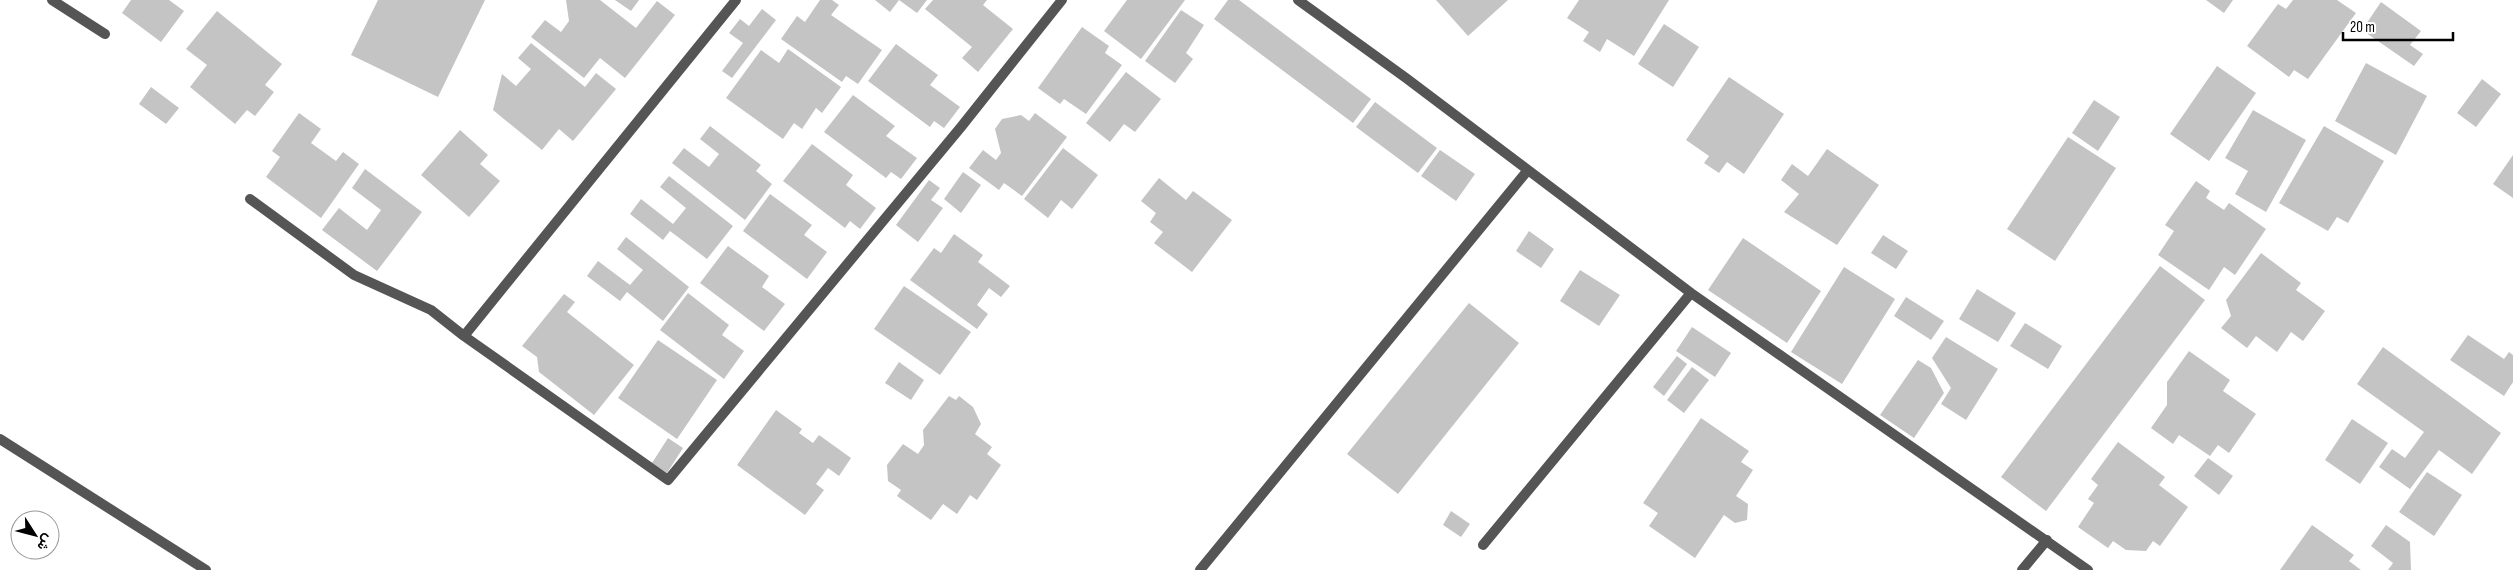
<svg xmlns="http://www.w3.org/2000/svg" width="2513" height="570" viewBox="0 0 2513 570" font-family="'Sofia Sans Condensed',Vazirmatn,sans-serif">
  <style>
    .building { fill: #c4c4c4 }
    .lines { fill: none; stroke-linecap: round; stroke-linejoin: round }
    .street { stroke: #555; stroke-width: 10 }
  </style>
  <rect width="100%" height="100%" fill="#fff"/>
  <path class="building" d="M131,0H169L184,11L161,42L122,13Z
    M378,0H485L438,97L351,55Z
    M566,0H600L636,28L657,1L675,15L625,78L600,58L584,78L531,37L545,20L561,32L569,21Z
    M615,0H639L631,11Z
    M820,0H832L839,5L831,15L882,50L858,84L846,76L842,82L781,39L797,16L805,22Z
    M875,0H927L917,13L899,0L890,12Z
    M933,0H987L983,5L1013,29L978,72L962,58L972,47L925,9Z
    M1127,0H1185L1141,59L1104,31Z
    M1228,0H1239L1371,99L1353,123L1214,19Z
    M1436,0H1508L1468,36Z
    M1579,0H1669L1634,56L1607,39L1600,52L1583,41L1589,32L1567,18Z
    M2206,0H2233L2224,13Z
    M2293,0H2337L2356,13L2308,79L2294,70L2289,77L2247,46L2278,4L2286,9Z
    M2381,2L2421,31L2410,45L2423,54L2414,66L2362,30Z
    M762,9L776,20L732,78L722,71L743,43L729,33L740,19L749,26Z
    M1181,10L1204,25L1186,53L1193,59L1175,83L1145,61Z
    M217,11L282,64L265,85L274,92L255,116L247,110L235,124L190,87L207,65L186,49Z
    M1664,24L1699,47L1673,87L1638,64Z
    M1082,27L1109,46L1105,53L1122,65L1086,114L1064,99L1060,104L1038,88Z
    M531,43L585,87L596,73L616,89L573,141L559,129L542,150L493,110L502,74L516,86L531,69L518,58Z
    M896,44L938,75L930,85L960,107L944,128L934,121L930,127L868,81Z
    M788,49L841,87L822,113L816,108L802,129L794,123L783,139L726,98L761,50L779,63Z
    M2366,63L2427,96L2396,155L2335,121Z
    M2217,66L2256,93L2209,161L2170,134Z
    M1126,72L1161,99L1135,132L1124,124L1110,142L1086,123Z
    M1729,77L1784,114L1744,174L1727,162L1719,173L1704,163L1709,156L1686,140Z
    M2482,79L2501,94L2476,127L2457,113Z
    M151,87L179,108L166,124L139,104Z
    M853,95L895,126L886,136L917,158L901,179L891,172L886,178L824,132Z
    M2094,100L2120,117L2098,151L2072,133Z
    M1375,102L1437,148L1418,173L1356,127Z
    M2253,110L2306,140L2266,212L2235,194L2248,171L2225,158Z
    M299,113L321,129L311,143L336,161L343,152L359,164L321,218L266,177L280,157L272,151Z
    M1035,113L1067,137L1022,196L1004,183L999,190L969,168L983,150L996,160L1001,153L995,129L1002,119L1021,115L1029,121Z
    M710,126L761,165L756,171L772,184L745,220L672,163L684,148L709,167L719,154L700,139Z
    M2324,126L2384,161L2348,223L2337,217L2328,231L2279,203Z
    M460,130L488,155L480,164L500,181L469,217L421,175Z
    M2068,137L2116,168L2055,261L2007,229Z
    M812,144L853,175L846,185L876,208L860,229L850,221L845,228L783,181Z
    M1063,148L1098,175L1072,209L1061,200L1048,218L1024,199Z
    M1827,149L1879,185L1837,245L1784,212L1799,194L1781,180L1792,164L1808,176Z
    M1440,150L1475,174L1456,201L1421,176Z
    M2513,155V198L2493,184Z
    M365,169L422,212L377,271L322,230L339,208L367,230L381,210L352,188Z
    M963,172L981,185L961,213L944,199Z
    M669,176L733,226L707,259L670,231L663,240L630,214L641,199L673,224L686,208L660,187Z
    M1159,178L1186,200L1193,191L1232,220L1192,272L1154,243L1163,232L1150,222L1156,213L1141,201Z
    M929,180L940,188L931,200L943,208L918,242L896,225Z
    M2196,181L2210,191L2206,198L2224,210L2229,203L2266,229L2235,275L2224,267L2209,290L2158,255L2174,231L2165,225Z
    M770,194L812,225L804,235L827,252L807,279L743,231Z
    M1529,231L1554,249L1541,268L1516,251Z
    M954,234L983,255L978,262L1010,286L1001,297L989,288L977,305L988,314L977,329L910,280L934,248L941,253Z
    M1883,235L1908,251L1896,269L1871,253Z
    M626,237L689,287L663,321L627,292L620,301L587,276L598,261L630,285L643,270L617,249Z
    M1743,238L1821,291L1787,343L1708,290Z
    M728,246L769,276L762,287L785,304L764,331L700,283Z
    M2261,253L2301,283L2296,290L2325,311L2303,341L2291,332L2277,352L2256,336L2247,348L2221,328L2231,316L2226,300Z
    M2160,266L2205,300L2046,511L2001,477Z
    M1844,267L1895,299L1842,384L1791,352Z
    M1580,270L1620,295L1599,326L1560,301Z
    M904,286L971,332L940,375L874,329Z
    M1977,289L2016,313L1998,342L1959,319Z
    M688,293L729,325L722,335L744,351L724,379L660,330Z
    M564,294L575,302L567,312L634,365L594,415L539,372L537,357L522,346Z
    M1906,297L1944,321L1931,340L1894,316Z
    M1469,303L1519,343L1398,494L1347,454Z
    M2025,323L2062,346L2048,369L2010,346Z
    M1692,327L1731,353L1715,377L1676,351Z
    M2468,335L2504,359L2509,352L2513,355V382L2504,396L2450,360Z
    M1946,337L1998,369L1966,420L1941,404L1951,388L1932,358Z
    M658,340L717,380L677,439L618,398Z
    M2383,347L2501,433L2472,474L2439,450L2410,489L2379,467L2392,449L2405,458L2424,432L2357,384Z
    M2189,351L2230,380L2223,391L2256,414L2229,453L2218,445L2210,456L2179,435L2173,444L2151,428L2167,405V382Z
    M1677,356L1687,364L1664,396L1653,387Z
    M1918,360L1931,368L1944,393L1914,438L1880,415Z
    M899,362L924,380L911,400L885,383Z
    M1692,367L1709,380L1684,413L1667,400Z
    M949,396L956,400L959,396L973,407L981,424L975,434L992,447L987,454L1001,465L977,500L970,495L957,514L943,504L931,520L897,496L901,490L888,481L887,465L903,444L918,454L924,445L923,430Z
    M776,410L802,429L799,433L813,443L819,435L851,458L839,476L828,468L816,484L824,490L805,515L737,465Z
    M1701,418L1749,451L1741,462L1753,470L1736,496L1748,504L1747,520L1735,523L1724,515L1695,558L1649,526L1658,513L1643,503Z
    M2352,419L2388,443L2360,484L2325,460Z
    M668,438L683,448L667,473L652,463Z
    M2118,442L2165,477L2159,485L2188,507L2160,546L2153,541L2146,551L2126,550L2113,541L2108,548L2078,527L2094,503L2088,499L2098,485L2091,479Z
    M2208,458L2233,476L2219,495L2194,476Z
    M2427,472L2462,495L2434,536L2399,512Z
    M1451,511L1470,524L1461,537L1443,525Z
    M2312,525L2354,555L2349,561L2361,570H2280Z
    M2386,525L2410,542L2411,570H2388L2393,563L2371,546Z"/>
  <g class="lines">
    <path class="street" d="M52,0L105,34
      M1298,0L1406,78L1691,293L2088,570
      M250,199L354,275L431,310L464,336L668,480L961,127L1062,0
      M464,336L736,0
      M0,439L206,570
      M1483,545L1691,293
      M1200,570L1528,170
      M2022,570L2047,540"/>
  </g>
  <g transform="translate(35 535) rotate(126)"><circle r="24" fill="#ffffff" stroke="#999999"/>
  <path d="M0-4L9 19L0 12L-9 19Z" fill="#000000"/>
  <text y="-8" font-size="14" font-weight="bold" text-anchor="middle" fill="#000000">ش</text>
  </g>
  <path d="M2343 32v8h110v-8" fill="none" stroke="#000000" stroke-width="2.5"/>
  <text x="2350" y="32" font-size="15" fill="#000000" stroke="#ffffff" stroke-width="4" paint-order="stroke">20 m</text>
</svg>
